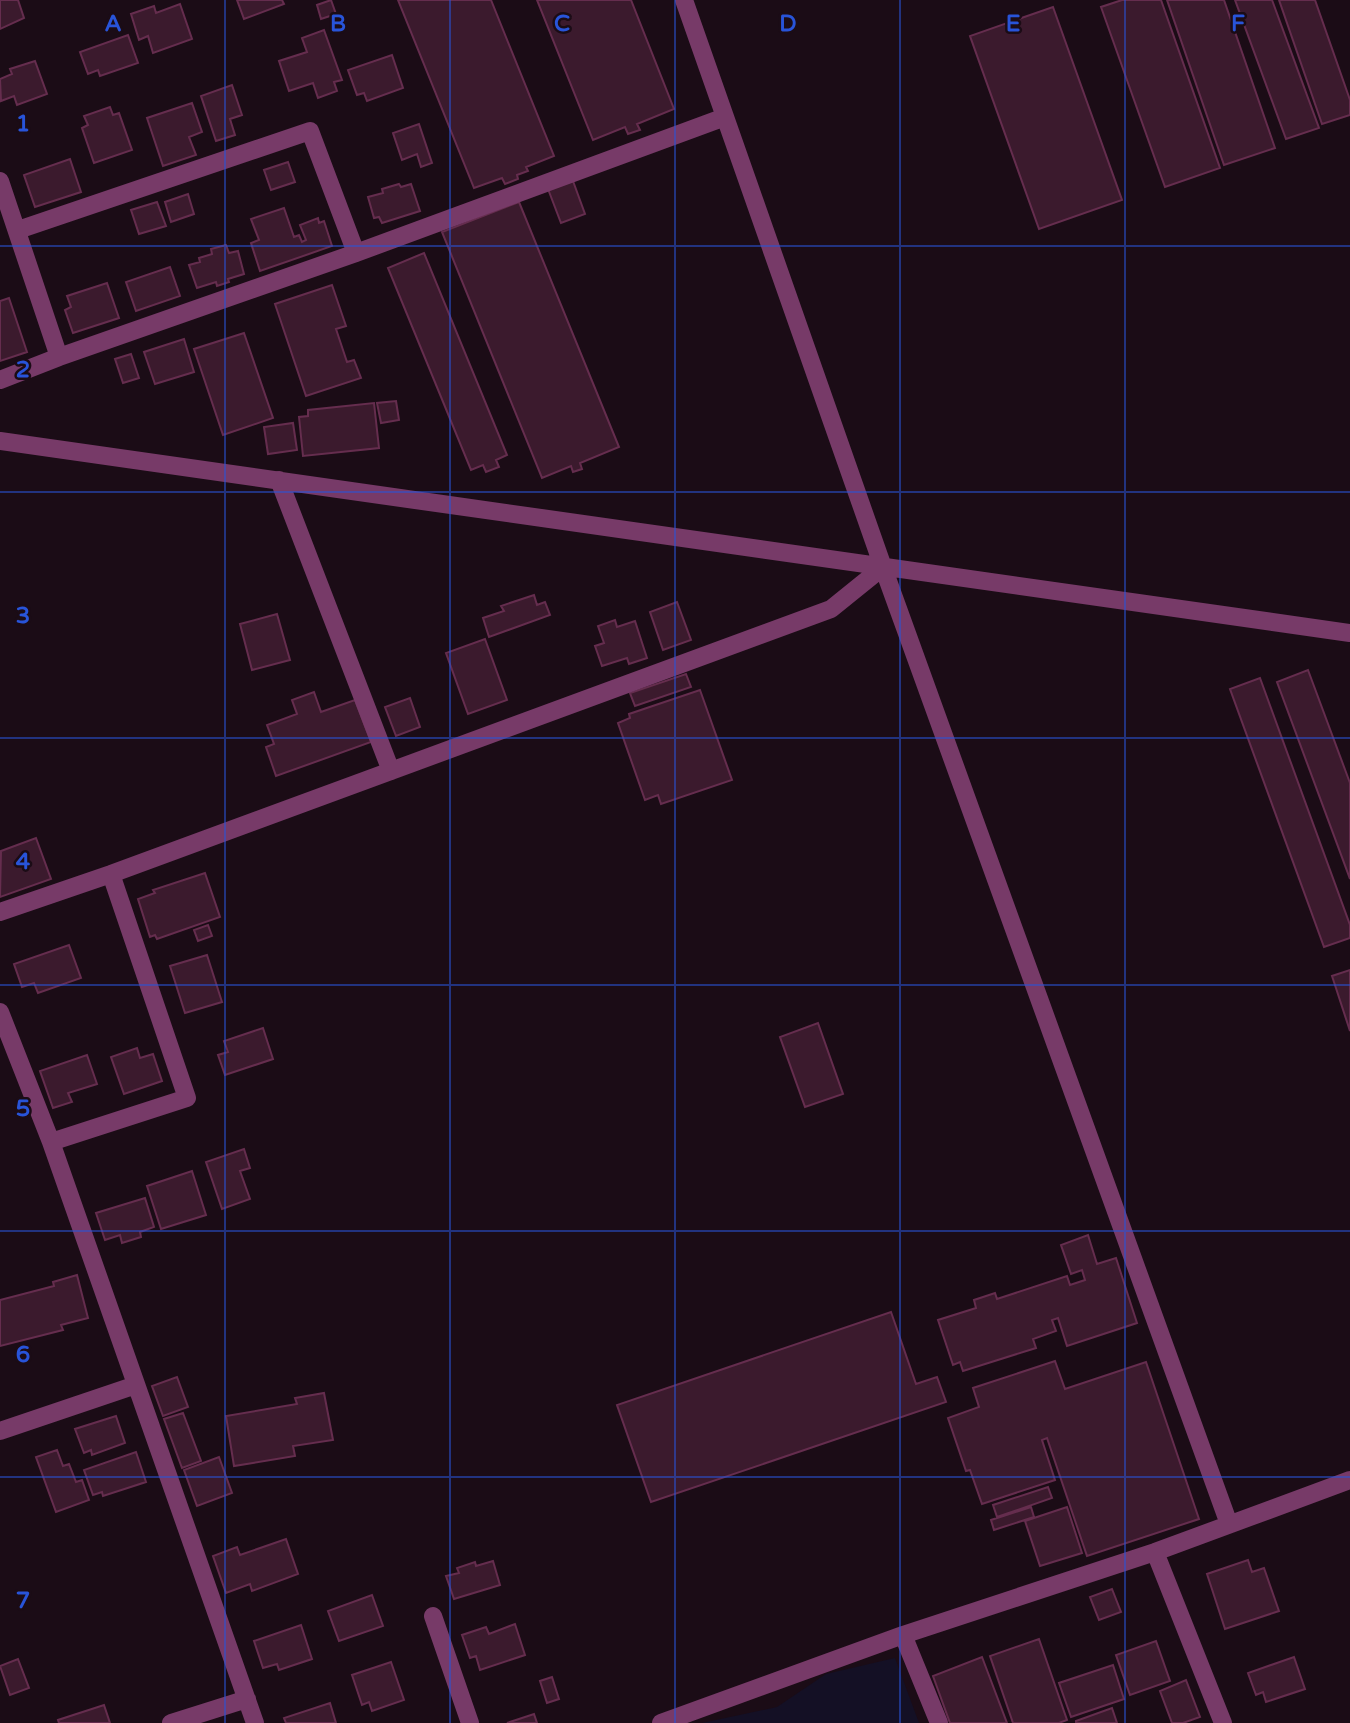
<svg xmlns="http://www.w3.org/2000/svg" width="1350" height="1723" viewBox="0 0 1350 1723" font-family="'Varela Round',sans-serif">
  <style>
    .green { fill: #141025 }
    .building { fill: #3b1a2d; stroke: #652d4e; stroke-width: 2 }
    .lines { fill: none; stroke-linecap: round; stroke-linejoin: round }
    .minor { stroke: #773a68; stroke-width: 18 }
    .grid { fill: none; stroke: #2854d9; stroke-width: 2; stroke-opacity: 0.55 }
    .grid-label { font-size: 23px; text-anchor: middle; font-weight: bold; fill: #2854d9; stroke: #1b0c16; stroke-width: 5; stroke-linejoin: round; paint-order: stroke }
  </style>
  <rect width="100%" height="100%" fill="#1b0c16"/>
  <path class="green" d="M895,1658L919,1723H702L777,1707L826,1674Z"/>
  <path class="building" d="M0,0H18L24,18L0,29Z
    M237,0H282L284,4L244,19Z
    M331,0L336,14L321,19L317,5Z
    M398,0H491L554,156L526,167L528,171L517,175L518,179L505,184L502,178L474,188Z
    M537,0H631L674,109L637,124L640,130L628,134L625,127L593,140Z
    M1122,0H1161L1220,168L1165,187L1101,7Z
    M1167,0H1224L1275,148L1224,165Z
    M1235,0H1272L1319,128L1286,139Z
    M1279,0H1315L1350,100V115L1322,124Z
    M180,4L192,39L153,53L148,36L139,40L131,14L154,6L156,13Z
    M1053,7L1122,200L1039,229L970,36Z
    M324,30L342,80L334,82L337,91L318,98L313,83L289,91L279,61L307,52L302,38Z
    M128,35L138,63L100,76L98,70L88,74L80,52Z
    M392,55L403,88L367,101L364,93L357,95L348,70Z
    M35,61L47,94L17,105L14,96L1,101L0,79L12,74L10,69Z
    M232,85L242,115L230,119L235,135L216,141L201,96Z
    M192,103L202,132L189,137L196,155L163,166L147,118Z
    M110,107L113,115L119,113L132,150L94,163L82,128L88,125L84,116Z
    M419,124L432,163L421,167L417,154L402,160L393,133Z
    M70,159L81,192L35,207L24,175Z
    M288,162L295,182L271,190L264,170Z
    M573,181L585,214L561,223L548,189Z
    M399,184L401,187L411,184L420,211L382,223L379,217L374,218L368,197L383,193L382,189Z
    M188,194L194,214L171,222L165,202Z
    M157,202L166,226L139,234L131,210Z
    M519,202L619,447L580,463L582,469L573,472L571,466L542,478L442,232Z
    M284,208L294,237L299,235L302,242L306,240L300,225L318,218L319,223L324,221L332,246L260,271L251,243L259,240L251,219Z
    M226,245L229,253L238,251L244,274L228,279L229,282L217,286L216,282L197,288L189,265L200,262L199,258L212,254L211,249Z
    M424,253L507,455L496,460L499,467L486,472L483,465L471,470L388,268Z
    M170,267L180,296L136,311L126,282Z
    M107,283L119,318L73,333L65,310L71,307L67,296Z
    M332,285L346,326L336,329L347,362L354,360L361,378L306,396L275,304Z
    M9,298L27,352L0,361V301Z
    M244,333L273,418L223,435L194,349Z
    M184,339L194,372L155,384L144,352Z
    M131,354L139,378L123,383L115,359Z
    M396,401L399,420L381,423L377,403Z
    M374,403L379,448L303,456L299,417L308,416V410Z
    M293,423L297,450L268,454L264,427Z
    M534,595L537,605L545,602L550,615L489,637L483,618L504,611L501,606Z
    M677,602L691,640L663,650L650,612Z
    M277,614L290,660L252,670L240,624Z
    M615,620L617,627L635,621L647,658L629,664L627,658L602,666L595,646L604,643L598,626Z
    M485,639L507,700L468,714L446,653Z
    M1308,670L1350,783V879L1277,682Z
    M686,674L691,687L635,706L630,693Z
    M1260,678L1350,925V938L1324,947L1230,689Z
    M700,690L732,780L661,804L658,795L645,800L618,723L630,718L629,714Z
    M314,692L321,712L355,700L371,742L276,776L266,747L274,744L267,725L297,714L292,700Z
    M410,698L420,727L396,736L385,707Z
    M36,838L51,879L0,897L1,851Z
    M205,873L220,917L157,939L155,935L150,937L138,899L155,893L153,890Z
    M208,925L212,936L198,941L194,930Z
    M69,945L81,978L38,993L34,983L22,987L14,964Z
    M207,955L222,1002L185,1013L170,966Z
    M1350,970V1031L1332,976Z
    M818,1023L843,1094L805,1107L780,1037Z
    M263,1028L273,1059L225,1075L218,1055L228,1052L224,1041Z
    M137,1048L140,1058L153,1054L162,1081L124,1094L111,1057Z
    M87,1055L97,1084L68,1093L72,1102L53,1108L40,1071Z
    M244,1149L250,1168L240,1171L250,1199L222,1209L206,1162Z
    M192,1171L206,1215L161,1229L147,1186Z
    M145,1198L154,1227L140,1232L141,1237L122,1243L120,1235L105,1240L96,1213Z
    M1088,1235L1097,1264L1116,1258L1137,1323L1067,1346L1058,1318L1052,1320L1056,1331L1033,1339L1036,1348L963,1371L960,1362L953,1365L938,1320L976,1308L974,1300L995,1293L997,1299L1067,1276L1070,1285L1085,1280L1082,1270L1071,1274L1061,1245Z
    M77,1275L88,1318L61,1325L63,1330L0,1346V1300L54,1286L53,1282Z
    M891,1312L916,1384L937,1377L946,1402L651,1502L617,1405Z
    M1055,1361L1065,1389L1146,1362L1199,1519L1087,1556L1047,1438L1042,1440L1055,1480L982,1504L970,1470L966,1471L948,1418L979,1407L973,1388Z
    M177,1377L188,1407L163,1416L152,1386Z
    M324,1393L333,1440L293,1446L295,1456L234,1466L226,1416L297,1404L295,1398Z
    M183,1413L201,1461L182,1468L164,1419Z
    M116,1416L125,1443L92,1455L91,1450L84,1453L75,1429Z
    M57,1450L63,1466L69,1464L76,1482L82,1480L89,1500L56,1512L36,1457Z
    M136,1452L146,1482L103,1496L102,1492L93,1495L84,1470Z
    M219,1457L232,1493L197,1506L184,1470Z
    M1048,1487L1052,1498L997,1517L993,1505Z
    M1031,1507L1034,1517L994,1530L991,1520Z
    M1067,1507L1082,1553L1040,1566L1025,1521Z
    M286,1539L298,1574L252,1591L250,1584L226,1593L213,1556L237,1547L240,1555Z
    M1248,1560L1252,1572L1264,1568L1279,1611L1225,1629L1207,1574Z
    M493,1561L500,1585L454,1599L446,1576L459,1573L457,1568L475,1562L476,1566Z
    M1112,1589L1121,1612L1099,1620L1090,1597Z
    M372,1595L383,1626L339,1641L328,1611Z
    M515,1624L525,1655L480,1670L476,1656L470,1658L462,1635L486,1627L489,1634Z
    M301,1625L312,1659L279,1670L277,1664L263,1668L254,1641Z
    M1039,1639L1067,1720L1059,1723H1013L990,1656Z
    M1156,1641L1170,1681L1130,1695L1116,1655Z
    M982,1657L1007,1723H950L933,1676Z
    M1294,1657L1305,1689L1266,1702L1263,1692L1256,1695L1248,1673Z
    M18,1659L29,1688L10,1695L0,1666Z
    M391,1662L404,1700L372,1711L369,1702L362,1705L352,1675Z
    M1113,1665L1124,1699L1071,1717L1059,1683Z
    M552,1677L559,1699L547,1703L540,1681Z
    M1186,1680L1200,1717L1183,1723H1172L1160,1691Z
    M330,1703L336,1723H286L284,1718Z
    M104,1705L110,1723H59L58,1720Z
    M1112,1708L1117,1723H1076V1721Z
    M534,1714L537,1723H507Z"/>
  <g class="lines">
    <path class="minor" d="M684,0L883,567L1229,1524
      M0,181L59,357L0,380
      M18,230L310,131L356,253
      M59,357L356,253L725,117
      M0,441L1350,633
      M279,480L391,771
      M0,912L111,874L831,609L883,567
      M0,1012L51,1142L255,1723
      M51,1142L187,1098L111,874
      M0,1431L136,1385
      M1155,1552L1223,1723
      M433,1616L470,1723
      M903,1635L939,1723
      M171,1723L247,1699
      M661,1723L903,1635L1155,1552L1350,1480"/>
  </g>
  <path class="grid" d="M225,0V1723M450,0V1723M675,0V1723M900,0V1723M1125,0V1723M0,246H1350M0,492H1350M0,738H1350M0,985H1350M0,1231H1350M0,1477H1350"/>
  <g class="grid-label">
    <text x="113" y="31">A</text>
    <text x="338" y="31">B</text>
    <text x="562" y="31">C</text>
    <text x="788" y="31">D</text>
    <text x="1013" y="31">E</text>
    <text x="1238" y="31">F</text>
    <text x="23" y="131">1</text>
    <text x="23" y="377">2</text>
    <text x="23" y="623">3</text>
    <text x="23" y="869">4</text>
    <text x="23" y="1116">5</text>
    <text x="23" y="1362">6</text>
    <text x="23" y="1608">7</text>
  </g>
</svg>
